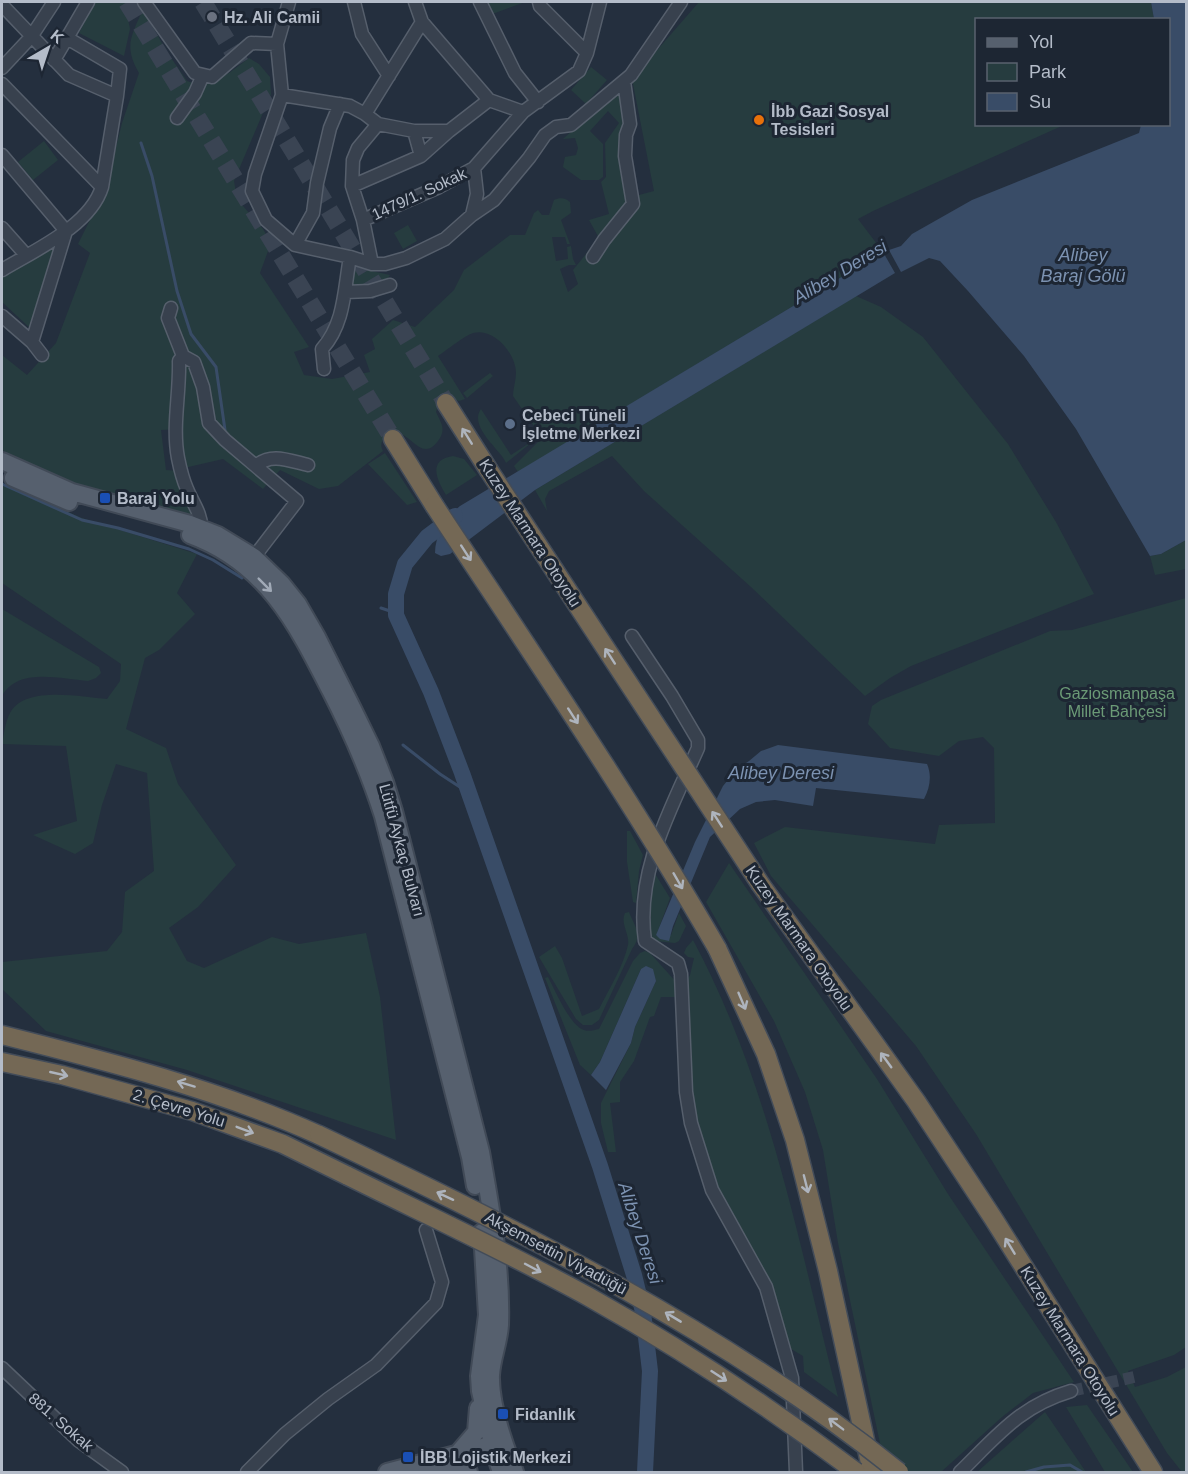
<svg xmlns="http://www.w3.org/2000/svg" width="1188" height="1474" viewBox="0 0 1188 1474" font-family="Helvetica,sans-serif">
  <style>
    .green { fill: #263c3f }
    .water { fill: #394c67 }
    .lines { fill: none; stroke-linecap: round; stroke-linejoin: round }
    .stream { stroke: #394c67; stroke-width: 3 }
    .river { stroke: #394c67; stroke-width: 16 }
    .minor-tunnel { stroke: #3a4453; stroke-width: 12; stroke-dasharray: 12 6; stroke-linecap: butt }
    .highway-tunnel { stroke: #3a4453; stroke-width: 18; stroke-dasharray: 18 9; stroke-linecap: butt }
    .minor-casing { stroke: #565f6c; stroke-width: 15 }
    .major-casing { stroke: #414a57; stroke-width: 20 }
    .highway-casing { stroke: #434c59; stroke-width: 21 }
    .minor { stroke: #38414e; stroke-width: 12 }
    .major { stroke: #56606e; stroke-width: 16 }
    .highway { stroke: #746855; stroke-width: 18 }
    .highway-bridge-casing { stroke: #434c59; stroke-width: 21; stroke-linecap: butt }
    .highway-bridge { stroke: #746855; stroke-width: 18 }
    .oneway { stroke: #aeb4bd }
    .oneway2 { stroke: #a1aab7 }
    .worship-dot { fill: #6b7280; stroke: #1d2633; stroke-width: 2 }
    .food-dot { fill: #e8710a; stroke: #1d2633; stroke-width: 2 }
    .service-dot { fill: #5c6f8a; stroke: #1d2633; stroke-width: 2 }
    .transit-dot { fill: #1a4fb4; stroke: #1d2633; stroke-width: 2 }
    .labels { text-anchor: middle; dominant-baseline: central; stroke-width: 6; stroke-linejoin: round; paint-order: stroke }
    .poi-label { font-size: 16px; font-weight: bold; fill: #b4bcc9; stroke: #1d2633; text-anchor: start }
    .street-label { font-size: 16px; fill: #b4bcc9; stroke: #1d2633 }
    .park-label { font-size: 16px; fill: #6b9a76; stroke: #1d2633 }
    .water-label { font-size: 18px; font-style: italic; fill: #7c92b1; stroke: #1d2633 }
  </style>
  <rect width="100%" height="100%" fill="#242f3e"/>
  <path class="green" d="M95,2H138L140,5L127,14L130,29L124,56L79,33Z
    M482,2H525L487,16Z
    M699,2H1151L1154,19L976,20V124L1064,125L873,211L858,219L883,252L518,472L514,466L542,438L513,396C513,388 516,381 516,373C516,354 494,327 473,333C464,336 447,350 438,356L465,399L459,401C448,398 439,399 436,412C440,421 446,428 440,438C424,464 412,436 400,434C396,434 389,436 385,437C381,442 380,445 383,451L338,486L319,489L280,470L263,489L223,459L184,468L181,429L161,430L166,470L180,471L197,518L81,488L2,450V355L27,375L56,343L90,253L78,244L106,188L122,123L139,73C123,46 132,35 143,9L167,52L187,81L202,86L229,73L249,58L259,64L270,77L271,94L234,181L237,199L263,229L271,243L260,273L309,347L294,352L304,375L332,379L370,372L364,355L375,349L372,339L393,320L415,327L454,290L464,270L510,235H525L534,213L538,210L542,215H549L554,200C560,197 566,198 570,202L571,213L561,220L570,244H567L565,237H552L556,261L568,259L567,247L571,246L573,259L576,265H569L560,269L568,292L578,284L573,270L599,238L589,220L609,214L601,182L606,177L605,143L619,123L608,111L590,131L603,144V177L599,180H581L563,167L565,157L576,155L578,148L575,138L563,139L616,91L625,107L628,207L639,195L654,191L632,79Z
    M591,67L607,80L586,104L571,90Z
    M44,141L58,160L33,180L18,162Z
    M408,225L417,241L403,249L394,233Z
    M57,243L31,329L2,302V278Z
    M354,267L390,275L386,281L350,287Z
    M856,296L881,307L923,337L1008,444L1056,522L1094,594L911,666L890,678L865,696L751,587L644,491L612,456L549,491L545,499L547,511L535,490Z
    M490,373L493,376L467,398L463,393Z
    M481,409L511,455L537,438L506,463C501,450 468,427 481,409Z
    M385,453L417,502L407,505L368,464Z
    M453,456L464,459L477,475L446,495C437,480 427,460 453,456Z
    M2,483L82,518L197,554L177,593L195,614L159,650L145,658L126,729L166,748L178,784L236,865L198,907L169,928L187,961L204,968L272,937L299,944L366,933L380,997L396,1140L187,1070L46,1031L2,989V962L107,951L122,932L125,892L154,871L147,773L116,764L102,805L93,843L75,854L33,835L77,821L66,746L2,744C4,735 5,722 10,713C25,685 81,697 107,699L120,681L121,664L2,583Z
    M1186,540V569L1155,575L1150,556L1161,554Z
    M1186,598V1347L1174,1355L1128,1371L1135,1387L1167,1377L1186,1367V1472H1182L1167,1453L976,1134L916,1046L771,876L754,843L785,827L935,844L939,825L995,823L994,748L983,737L959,741L939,756L890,748L868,724L872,706L881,700L1050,631L1072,630Z
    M2,609L99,667L101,673L96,678L88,681C61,679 18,667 2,696Z
    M627,831H630L643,855L639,871L636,903L633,902L627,862Z
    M729,863L877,1079L948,1194L1074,1382L1033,1393L1002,1417L941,1472H886L838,1243L823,1150L805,1092L774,1021L706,902Z
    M654,872L670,898L656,936L671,935L679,913L686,926L679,941L675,943L655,941L651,938V875Z
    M629,912C635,927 643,935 632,949L599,1020L592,1025H583L576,1019L539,957L555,946L562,958L582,1016L599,1009C609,989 623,967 628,945C630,934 620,924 625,913Z
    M693,940C770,1084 798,1241 838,1397L804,1372L803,1356L786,1346C756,1280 721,1213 701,1143C687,1092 688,1036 685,984L690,975L694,958L688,957L684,953L686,948Z
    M645,951L650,953L677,983L679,997H661L654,1016L650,1017L634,1061L620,1082V1102L610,1103L616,1152H608L601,1123V1103L631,1043L635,1027L656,981L641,969L600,1062L591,1075L580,1065L545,978L548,977C555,990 570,1026 584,1030C589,1032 594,1030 599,1029L633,961L640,953Z
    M1087,1405L1133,1472H1105L1066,1407Z
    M1045,1412L1086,1472H977Z"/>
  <path class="water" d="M1151,2H1186V540L1161,554L1150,556L1076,429L1024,356L968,291L940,261L929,258L901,272L889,250L901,246L912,234L972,200L1139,133L1141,125L1168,124V20L1154,19Z
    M883,252L895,273L535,490L450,554L441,556L435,553C435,535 446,517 460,506Z
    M778,745L927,764C932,775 930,788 924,799L816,788L813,806L775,800L756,802L740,809L710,837L673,926L669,941L660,939L656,935L695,842L723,786L737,769L749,761L761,751Z
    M646,966L653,969L656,981L635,1027L631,1043L606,1090L591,1075L600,1062L641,969Z"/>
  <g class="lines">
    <path class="stream" d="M141,143L152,176L177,291L191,334L216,367L225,430
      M2,484L82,520L118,528L189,549L213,560L242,578
      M381,608L396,613
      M403,745L440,774L469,793
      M1026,1472L1044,1467L1070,1465L1082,1472"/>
    <path class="river" d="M455,516L427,537L405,564L396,594V615L431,692L462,773L600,1166L634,1275L643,1312L650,1371L645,1472"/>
    <path class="minor-tunnel" d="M1071,1391L1134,1377"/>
    <path class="highway-tunnel" d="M127,2L393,439
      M203,2L446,403"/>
    <defs>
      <path id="minor" d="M144,2L195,73L212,77L251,43L277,44L289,2
        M354,2L362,34L389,76
        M415,2L422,22L489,100L523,112
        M480,2L515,73L538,102
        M539,2L540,6L587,53
        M2,5L69,75L117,96L102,187
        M422,22L365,114L378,124L414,131H449L489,100
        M67,38L88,2
        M277,44L282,95L255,174L252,191L266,220L295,245L350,257L372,264H385L406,258L445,239L472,215L477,194L474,168L523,112L579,71L587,53L600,2
        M54,60L67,38L120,69L117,96
        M2,68L31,37L54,2
        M2,84L102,187C90,226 35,250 2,270
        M282,95L350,106L365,114
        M177,118L195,93L203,75
        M2,155L66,231L32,342L2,316
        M421,156L449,131
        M352,186L421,156L414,131
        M472,215L494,200L529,158L545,135L556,127L571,125L631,75L681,2
        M363,220L439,187L474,168
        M2,228L26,255
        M295,245L313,213L317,183L330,128L340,104
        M593,257L604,240L633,204L625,156L626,135L630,124L624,81
        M372,264L363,220L352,186L353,160L358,148L378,124
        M346,292L370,291L390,285
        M171,308L168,318L183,356
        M32,342L42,355
        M324,369L322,349C345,323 344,290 350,257
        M256,466C271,452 290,461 308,465
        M201,528C202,514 192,502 187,489C183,480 180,468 178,458C172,426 180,394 179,361L183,356L194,362L203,387L209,423L225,440L297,501L254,557
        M632,636L672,696L698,740V748C671,809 635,872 645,941L678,963L681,974L686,1092L691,1123L712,1190L766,1287L792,1378L796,1472
        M2,1368L79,1441L122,1472
        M247,1472L285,1434L328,1399L376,1365L436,1303L442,1282L426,1230
        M960,1472C997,1436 1020,1406 1071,1391"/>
      <path id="major" d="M2,461L72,492L190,524L218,535L254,557L282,584L298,604L317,637L353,709L371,746L385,782L394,811L481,1152C491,1208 502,1268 500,1325C499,1342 492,1358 491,1375C490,1405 504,1444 515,1472
        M13,478L69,502
        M190,535C266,563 296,623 330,690C351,731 369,772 383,816L470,1157L475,1186
        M482,1232L487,1315L479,1376L480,1391L494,1452L501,1472
        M458,1453L476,1432L478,1408
        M430,1471L469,1472
        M387,1472L502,1442"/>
      <path id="highway" d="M446,403L488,469
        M393,439L434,505
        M761,885L916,1101L993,1218L1153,1472
        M717,948L766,1054L795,1140L828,1271L872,1472
        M2,1035C110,1062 217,1089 319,1135
        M2,1062L62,1075L192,1111L283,1144L348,1176"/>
    </defs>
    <use href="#minor" class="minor-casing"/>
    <use href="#major" class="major-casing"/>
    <use href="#highway" class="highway-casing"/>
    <use href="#minor" class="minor"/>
    <use href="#major" class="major"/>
    <use href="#highway" class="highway"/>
    <defs>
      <path id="highway-bridge" d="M488,469L761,885
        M434,505C530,651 629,796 717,948
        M319,1135C521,1231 724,1331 899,1472
        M348,1176C429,1216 511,1254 589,1297C682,1349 771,1408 856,1472"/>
    </defs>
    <use href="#highway-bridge" class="highway-bridge-casing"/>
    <use href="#highway-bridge" class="highway-bridge"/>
  </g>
  <defs><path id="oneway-shaft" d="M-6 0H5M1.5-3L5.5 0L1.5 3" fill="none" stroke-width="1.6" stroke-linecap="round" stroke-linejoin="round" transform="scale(1.5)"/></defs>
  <g class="oneway">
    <use href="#oneway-shaft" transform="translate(467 436) rotate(-122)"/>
    <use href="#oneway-shaft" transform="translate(466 553) rotate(57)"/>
    <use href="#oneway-shaft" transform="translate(610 656) rotate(-123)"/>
    <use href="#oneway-shaft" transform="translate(573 716) rotate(57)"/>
    <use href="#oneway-shaft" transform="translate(717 819) rotate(-123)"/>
    <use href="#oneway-shaft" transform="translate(678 881) rotate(60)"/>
    <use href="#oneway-shaft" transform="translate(742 1001) rotate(67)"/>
    <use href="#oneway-shaft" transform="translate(886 1060) rotate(-126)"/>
    <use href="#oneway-shaft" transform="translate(59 1074) rotate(13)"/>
    <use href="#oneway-shaft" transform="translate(186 1084) rotate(-163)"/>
    <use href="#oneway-shaft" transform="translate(245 1130) rotate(21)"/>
    <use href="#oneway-shaft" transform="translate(806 1184) rotate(76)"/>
    <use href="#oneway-shaft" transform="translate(445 1196) rotate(-155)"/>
    <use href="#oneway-shaft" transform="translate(1010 1246) rotate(-121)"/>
    <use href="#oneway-shaft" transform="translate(533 1268) rotate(28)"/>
    <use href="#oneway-shaft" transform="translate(673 1317) rotate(-149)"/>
    <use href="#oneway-shaft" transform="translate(719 1376) rotate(33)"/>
    <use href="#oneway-shaft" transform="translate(836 1424) rotate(-143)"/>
  </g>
  <use class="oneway2" href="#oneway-shaft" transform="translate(265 585) rotate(45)"/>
  <circle class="worship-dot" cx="212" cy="17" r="6"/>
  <circle class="food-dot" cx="759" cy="120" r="6"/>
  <circle class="service-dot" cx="510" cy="424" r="6"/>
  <g class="transit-dot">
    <rect x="99" y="492" width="12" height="12" rx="3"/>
    <rect x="497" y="1408" width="12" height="12" rx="3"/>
    <rect x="402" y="1451" width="12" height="12" rx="3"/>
  </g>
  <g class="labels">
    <g class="poi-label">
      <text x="224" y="17">Hz. Ali Camii</text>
      <text x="771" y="111">İbb Gazi Sosyal<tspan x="771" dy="18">Tesisleri</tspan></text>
      <text x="522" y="415">Cebeci Tüneli<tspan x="522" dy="18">İşletme Merkezi</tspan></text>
      <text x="117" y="498">Baraj Yolu</text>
      <text x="515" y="1414">Fidanlık</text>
      <text x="420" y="1457">İBB Lojistik Merkezi</text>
    </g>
    <g class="street-label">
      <text transform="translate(419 194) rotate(-25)">1479/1. Sokak</text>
      <text transform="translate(530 533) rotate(57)">Kuzey Marmara Otoyolu</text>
      <text transform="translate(402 850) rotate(75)">Lütfü Aykaç Bulvarı</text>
      <text transform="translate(799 938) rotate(55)">Kuzey Marmara Otoyolu</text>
      <text transform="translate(179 1108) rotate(17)">2. Çevre Yolu</text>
      <text transform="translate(556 1253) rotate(28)">Akşemsettin Viyadüğü</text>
      <text transform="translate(1070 1341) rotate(58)">Kuzey Marmara Otoyolu</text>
      <text transform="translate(61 1422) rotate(41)">881. Sokak</text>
    </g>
    <g class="park-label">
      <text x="1117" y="693">Gaziosmanpaşa<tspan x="1117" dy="18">Millet Bahçesi</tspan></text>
    </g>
    <g class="water-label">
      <text x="1083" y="255">Alibey<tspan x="1083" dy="21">Baraj Gölü</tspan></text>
      <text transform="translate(840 272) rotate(-31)">Alibey Deresi</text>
      <text x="781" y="773">Alibey Deresi</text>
      <text transform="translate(640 1233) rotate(72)">Alibey Deresi</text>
    </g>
  </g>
  <rect width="1188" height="1474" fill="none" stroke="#b4bcc9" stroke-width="6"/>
  <rect x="975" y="18" width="195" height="108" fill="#1d2633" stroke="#59626f" stroke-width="1.5"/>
  <rect x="987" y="38" width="30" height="9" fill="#56606e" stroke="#59626f" stroke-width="1.5"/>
  <text x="1029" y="48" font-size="18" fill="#b4bcc9">Yol</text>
  <rect x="987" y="63" width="30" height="18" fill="#263c3f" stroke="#59626f" stroke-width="1.5"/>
  <text x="1029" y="78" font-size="18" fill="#b4bcc9">Park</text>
  <rect x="987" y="93" width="30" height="18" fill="#394c67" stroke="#59626f" stroke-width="1.5"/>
  <text x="1029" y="108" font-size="18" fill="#b4bcc9">Su</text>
  <g transform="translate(48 48) rotate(39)" stroke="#1d2633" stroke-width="4.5" paint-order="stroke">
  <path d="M0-4.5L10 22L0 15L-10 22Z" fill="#b4bcc9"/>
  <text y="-9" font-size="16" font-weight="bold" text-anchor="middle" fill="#b4bcc9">K</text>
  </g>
</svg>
